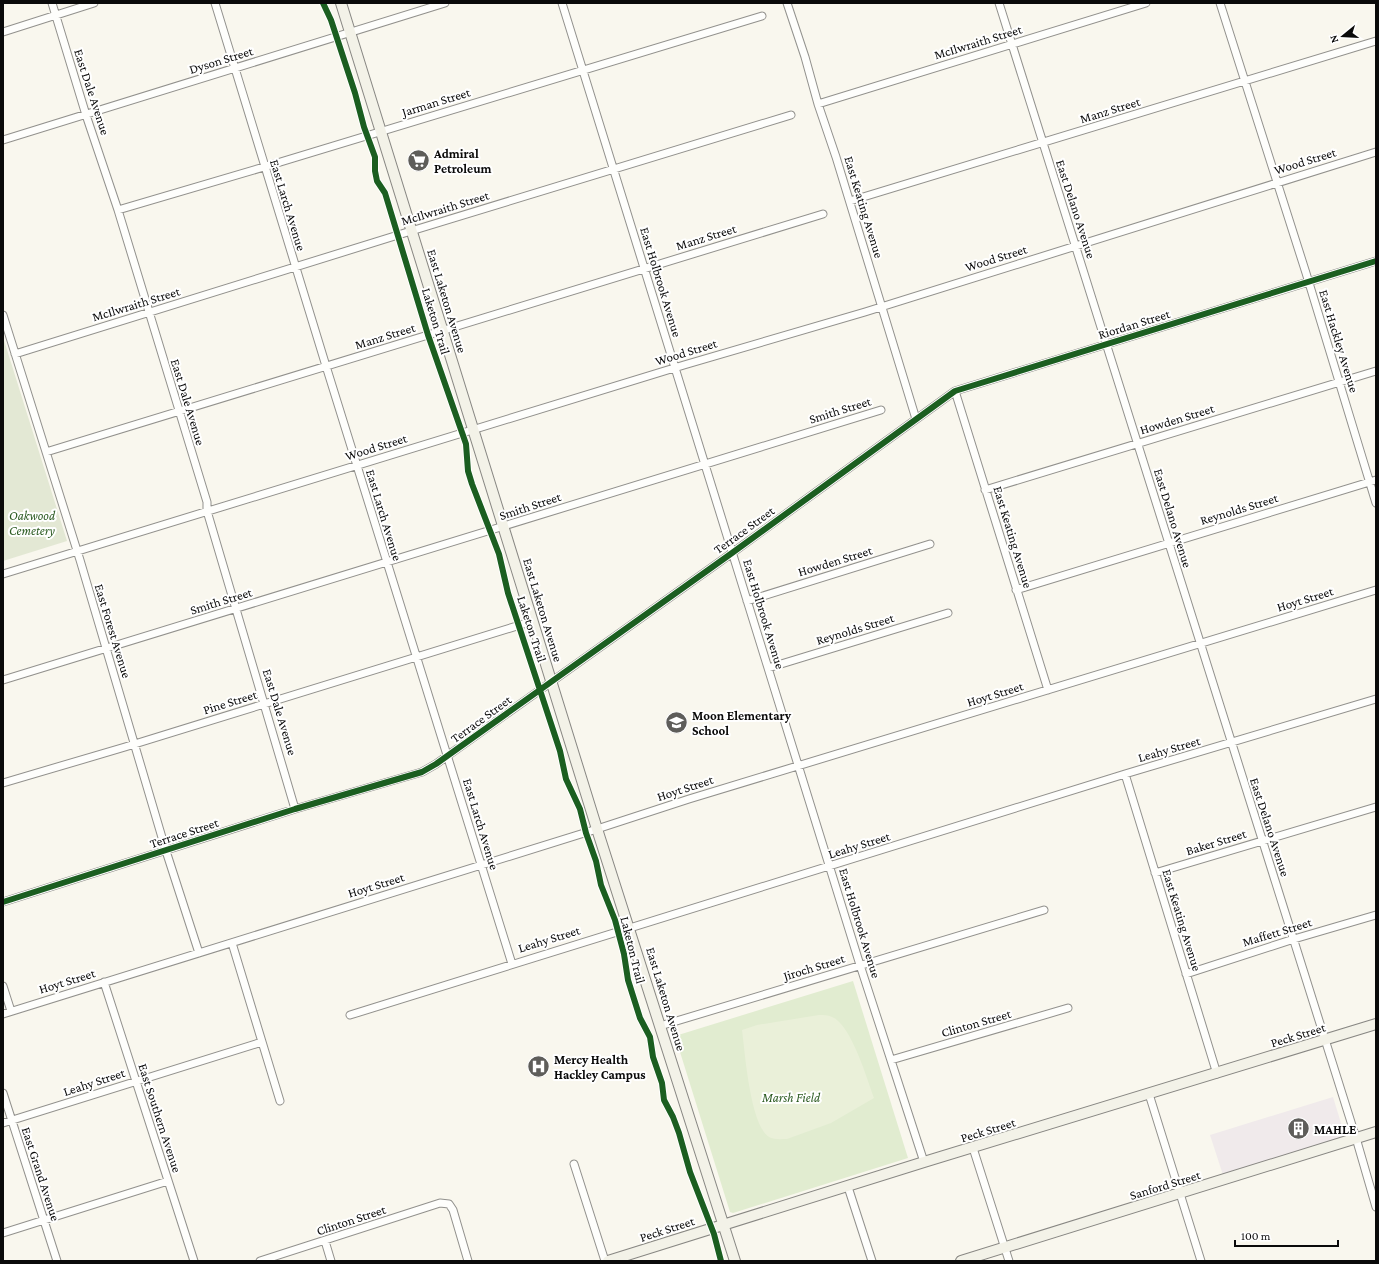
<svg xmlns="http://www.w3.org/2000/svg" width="1379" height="1264" viewBox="0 0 1379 1264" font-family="'Crimson Pro',serif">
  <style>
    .industrial { fill: #f0eaeb }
    .green { fill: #e1ecd0 }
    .cemetery { fill: #e3e8d4 }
    .pitch { fill: #eaf0d9 }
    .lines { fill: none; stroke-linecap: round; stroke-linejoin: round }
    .street-casing { stroke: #92918d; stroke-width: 9 }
    .secondary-casing { stroke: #888783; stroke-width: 12 }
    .street { stroke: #fefefc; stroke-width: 7 }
    .secondary { stroke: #f3f2e8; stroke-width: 10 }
    .cycleway-casing { stroke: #fff; stroke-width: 8 }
    .cycleway { stroke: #1b5e20; stroke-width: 6 }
    .labels { text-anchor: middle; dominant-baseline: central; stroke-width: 4; stroke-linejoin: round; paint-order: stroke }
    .street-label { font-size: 13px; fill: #0a0a0a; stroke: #fff }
    .poi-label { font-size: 13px; font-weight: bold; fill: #0a0a0a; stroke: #fff; text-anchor: start }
    .park-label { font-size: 13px; font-style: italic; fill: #2c5b22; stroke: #fff }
  </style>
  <rect width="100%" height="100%" fill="#f9f7ee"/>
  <path class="industrial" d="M1333,1097L1345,1136L1223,1175L1210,1135Z"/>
  <path class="green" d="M853,981L908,1158L733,1213L730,1212L675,1036Z"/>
  <path class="cemetery" d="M3,337L67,541L3,561Z"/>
  <path class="pitch" d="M819,1015C823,1015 828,1015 832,1017C851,1024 867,1079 874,1098L831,1123L787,1139C782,1139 774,1140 769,1137C750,1125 745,1052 742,1030L757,1025Z"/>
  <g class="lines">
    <defs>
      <path id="street" d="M52,3L86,115L118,210L207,502V511L295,809
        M215,3L326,366L512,964
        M562,3L860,965L924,1162
        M787,3L805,57L818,104L836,157L916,419
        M999,3L1356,1138L1376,1207
        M1220,3L1306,273L1376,503
        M3,32L94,3
        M818,104L1146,3
        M3,140L445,3
        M850,201L1376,41
        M118,210L264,167L762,16
        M3,315L80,560L166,851L199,953
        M15,354L398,235L791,115
        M955,391L1048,690
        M46,452L823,214
        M985,490L1376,371
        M3,574L684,365L865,312L1376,152
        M1016,590L1376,480
        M747,601L930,544
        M768,668L948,613
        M3,680L881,410
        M1125,774L1217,1074
        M3,783L125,747L533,621
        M1155,873L1376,807
        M3,902L295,809L422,772L436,764L732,553L955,391L1376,261
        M232,943L280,1101
        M1186,974L1294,939L1376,915
        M104,982L194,1261
        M3,986L11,1011
        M3,1014L597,829L689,799L1376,590
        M350,1015L1125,774L1376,699
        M660,1026L1044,910
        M891,1060L1068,1008
        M3,1093L57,1261
        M1149,1094L1201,1261
        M3,1123L262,1042
        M973,1148L1009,1261
        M574,1164L605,1261
        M848,1187L872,1261
        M3,1233L168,1181
        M325,1241L331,1261
        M260,1261L440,1203L449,1204L453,1210L468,1261"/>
      <path id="secondary" d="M341,3L597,829L735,1261
        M608,1261L924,1162L1376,1024
        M961,1261L1376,1132"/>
    </defs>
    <use href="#street" class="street-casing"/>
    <use href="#secondary" class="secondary-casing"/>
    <use href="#street" class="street"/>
    <use href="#secondary" class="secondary"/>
    <defs>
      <path id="cycleway" d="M323,3L331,20L355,93L364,127L375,157V171L377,181L385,193L428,335L466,444L468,471L472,484L499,554L508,593L560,751L566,779L580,809L586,833L596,861L601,885L615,920L624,954L628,980L640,1018L650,1037L653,1057L662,1083L664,1100L673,1117L679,1133L690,1172L714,1234L721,1261
        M3,902L295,809L422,772L436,764L732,553L955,391L1376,261"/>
    </defs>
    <use href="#cycleway" class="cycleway-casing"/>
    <use href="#cycleway" class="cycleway"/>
  </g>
  <defs>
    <symbol id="supermarket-disc" viewBox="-11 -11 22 22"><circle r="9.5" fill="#5e5d5a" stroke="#fff"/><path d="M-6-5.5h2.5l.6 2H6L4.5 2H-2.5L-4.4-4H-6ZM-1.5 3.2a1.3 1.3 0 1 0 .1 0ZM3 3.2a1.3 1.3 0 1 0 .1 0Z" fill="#fff"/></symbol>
    <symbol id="school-disc" viewBox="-11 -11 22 22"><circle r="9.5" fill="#5e5d5a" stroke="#fff"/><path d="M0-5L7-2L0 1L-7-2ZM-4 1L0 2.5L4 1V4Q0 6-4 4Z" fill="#fff"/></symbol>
    <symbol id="hospital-disc" viewBox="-11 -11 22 22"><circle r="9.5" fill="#5e5d5a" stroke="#fff"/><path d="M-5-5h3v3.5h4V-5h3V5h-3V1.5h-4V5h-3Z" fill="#fff"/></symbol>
    <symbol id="building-disc" viewBox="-11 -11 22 22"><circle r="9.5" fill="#5e5d5a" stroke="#fff"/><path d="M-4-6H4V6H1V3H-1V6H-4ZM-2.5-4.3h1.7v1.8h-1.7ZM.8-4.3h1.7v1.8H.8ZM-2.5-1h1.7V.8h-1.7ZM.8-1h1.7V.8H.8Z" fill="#fff"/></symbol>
  </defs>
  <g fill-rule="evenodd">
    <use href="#supermarket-disc" x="406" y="148" width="25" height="25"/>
    <use href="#school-disc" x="664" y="710" width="25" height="25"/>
    <use href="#hospital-disc" x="526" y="1054" width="25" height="25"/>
    <use href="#building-disc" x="1286" y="1116" width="25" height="25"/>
  </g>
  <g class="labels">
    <g class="street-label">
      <text transform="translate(978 42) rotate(-17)">McIlwraith Street</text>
      <text transform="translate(221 60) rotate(-17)">Dyson Street</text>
      <text transform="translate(92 92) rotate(72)">East Dale Avenue</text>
      <text transform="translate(436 102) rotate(-17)">Jarman Street</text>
      <text transform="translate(1110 110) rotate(-17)">Manz Street</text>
      <text transform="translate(1305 161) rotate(-17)">Wood Street</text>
      <text transform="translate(288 205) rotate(73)">East Larch Avenue</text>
      <text transform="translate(864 207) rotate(73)">East Keating Avenue</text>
      <text transform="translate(445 208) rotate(-17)">McIlwraith Street</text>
      <text transform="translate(1076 209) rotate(72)">East Delano Avenue</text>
      <text transform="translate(706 237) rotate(-17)">Manz Street</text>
      <text transform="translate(996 258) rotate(-17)">Wood Street</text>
      <text transform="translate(661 282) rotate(73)">East Holbrook Avenue</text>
      <text transform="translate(447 301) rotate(73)">East Laketon Avenue</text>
      <text transform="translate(136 304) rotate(-17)">McIlwraith Street</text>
      <text transform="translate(436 321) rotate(73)">Laketon Trail</text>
      <text transform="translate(1134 324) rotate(-17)">Riordan Street</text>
      <text transform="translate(385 336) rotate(-17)">Manz Street</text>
      <text transform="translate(1339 341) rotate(73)">East Hackley Avenue</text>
      <text transform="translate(686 352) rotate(-17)">Wood Street</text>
      <text transform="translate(188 402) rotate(73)">East Dale Avenue</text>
      <text transform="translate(840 410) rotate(-17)">Smith Street</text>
      <text transform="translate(1177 419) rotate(-17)">Howden Street</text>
      <text transform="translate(376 447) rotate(-17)">Wood Street</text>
      <text transform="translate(530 506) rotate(-18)">Smith Street</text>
      <text transform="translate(1239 509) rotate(-17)">Reynolds Street</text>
      <text transform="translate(384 515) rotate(73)">East Larch Avenue</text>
      <text transform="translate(1173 518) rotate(73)">East Delano Avenue</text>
      <text transform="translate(744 530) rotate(-36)">Terrace Street</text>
      <text transform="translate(1013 537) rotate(73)">East Keating Avenue</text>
      <text transform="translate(835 561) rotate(-17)">Howden Street</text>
      <text transform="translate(1305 599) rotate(-17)">Hoyt Street</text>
      <text transform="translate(221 601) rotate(-17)">Smith Street</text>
      <text transform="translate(543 610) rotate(73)">East Laketon Avenue</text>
      <text transform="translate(764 614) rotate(73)">East Holbrook Avenue</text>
      <text transform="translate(532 629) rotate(72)">Laketon Trail</text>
      <text transform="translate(855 629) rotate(-17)">Reynolds Street</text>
      <text transform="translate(113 631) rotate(73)">East Forest Avenue</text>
      <text transform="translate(995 694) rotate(-17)">Hoyt Street</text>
      <text transform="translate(230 702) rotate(-17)">Pine Street</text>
      <text transform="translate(280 712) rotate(73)">East Dale Avenue</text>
      <text transform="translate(481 719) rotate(-36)">Terrace Street</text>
      <text transform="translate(1169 749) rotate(-16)">Leahy Street</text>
      <text transform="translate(685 788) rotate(-18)">Hoyt Street</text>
      <text transform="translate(481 824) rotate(73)">East Larch Avenue</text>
      <text transform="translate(1270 827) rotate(72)">East Delano Avenue</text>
      <text transform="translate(184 833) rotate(-18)">Terrace Street</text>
      <text transform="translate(1216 842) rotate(-17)">Baker Street</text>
      <text transform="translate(859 845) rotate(-17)">Leahy Street</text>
      <text transform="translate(376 885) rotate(-17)">Hoyt Street</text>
      <text transform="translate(1182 920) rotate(73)">East Keating Avenue</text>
      <text transform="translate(860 923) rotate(73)">East Holbrook Avenue</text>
      <text transform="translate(1277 932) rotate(-17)">Maffett Street</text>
      <text transform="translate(549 939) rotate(-17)">Leahy Street</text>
      <text transform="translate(633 950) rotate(76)">Laketon Trail</text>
      <text transform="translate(814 967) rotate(-17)">Jiroch Street</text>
      <text transform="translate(67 981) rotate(-17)">Hoyt Street</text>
      <text transform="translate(666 999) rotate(73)">East Laketon Avenue</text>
      <text transform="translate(976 1023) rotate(-16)">Clinton Street</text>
      <text transform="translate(1298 1035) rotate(-17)">Peck Street</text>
      <text transform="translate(94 1082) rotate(-18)">Leahy Street</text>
      <text transform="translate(160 1118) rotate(72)">East Southern Avenue</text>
      <text transform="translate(988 1130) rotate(-17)">Peck Street</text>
      <text transform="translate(41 1174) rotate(72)">East Grand Avenue</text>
      <text transform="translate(1165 1185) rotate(-17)">Sanford Street</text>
      <text transform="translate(351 1220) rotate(-18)">Clinton Street</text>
      <text transform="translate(667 1229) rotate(-18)">Peck Street</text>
    </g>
    <g class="poi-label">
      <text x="434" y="153">Admiral<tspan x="434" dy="15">Petroleum</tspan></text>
      <text x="692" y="715">Moon Elementary<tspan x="692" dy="15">School</tspan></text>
      <text x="554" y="1059">Mercy Health<tspan x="554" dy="15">Hackley Campus</tspan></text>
      <text x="1314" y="1129">MAHLE</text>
    </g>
    <g class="park-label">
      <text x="32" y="515">Oakwood<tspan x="32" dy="15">Cemetery</tspan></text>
      <text x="791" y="1097">Marsh Field</text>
    </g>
  </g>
  <rect width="1379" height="1264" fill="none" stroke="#0a0a0a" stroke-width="8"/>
  <g transform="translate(1343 36) rotate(252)" stroke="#ffffff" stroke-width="3" paint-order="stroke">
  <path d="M0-3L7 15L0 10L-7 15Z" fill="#0a0a0a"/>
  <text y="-6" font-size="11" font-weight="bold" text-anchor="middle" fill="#0a0a0a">N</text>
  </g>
  <path d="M1235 1240v6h103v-6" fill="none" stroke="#0a0a0a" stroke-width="2"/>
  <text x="1241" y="1240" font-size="12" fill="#0a0a0a" stroke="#ffffff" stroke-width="3" paint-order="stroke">100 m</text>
</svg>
